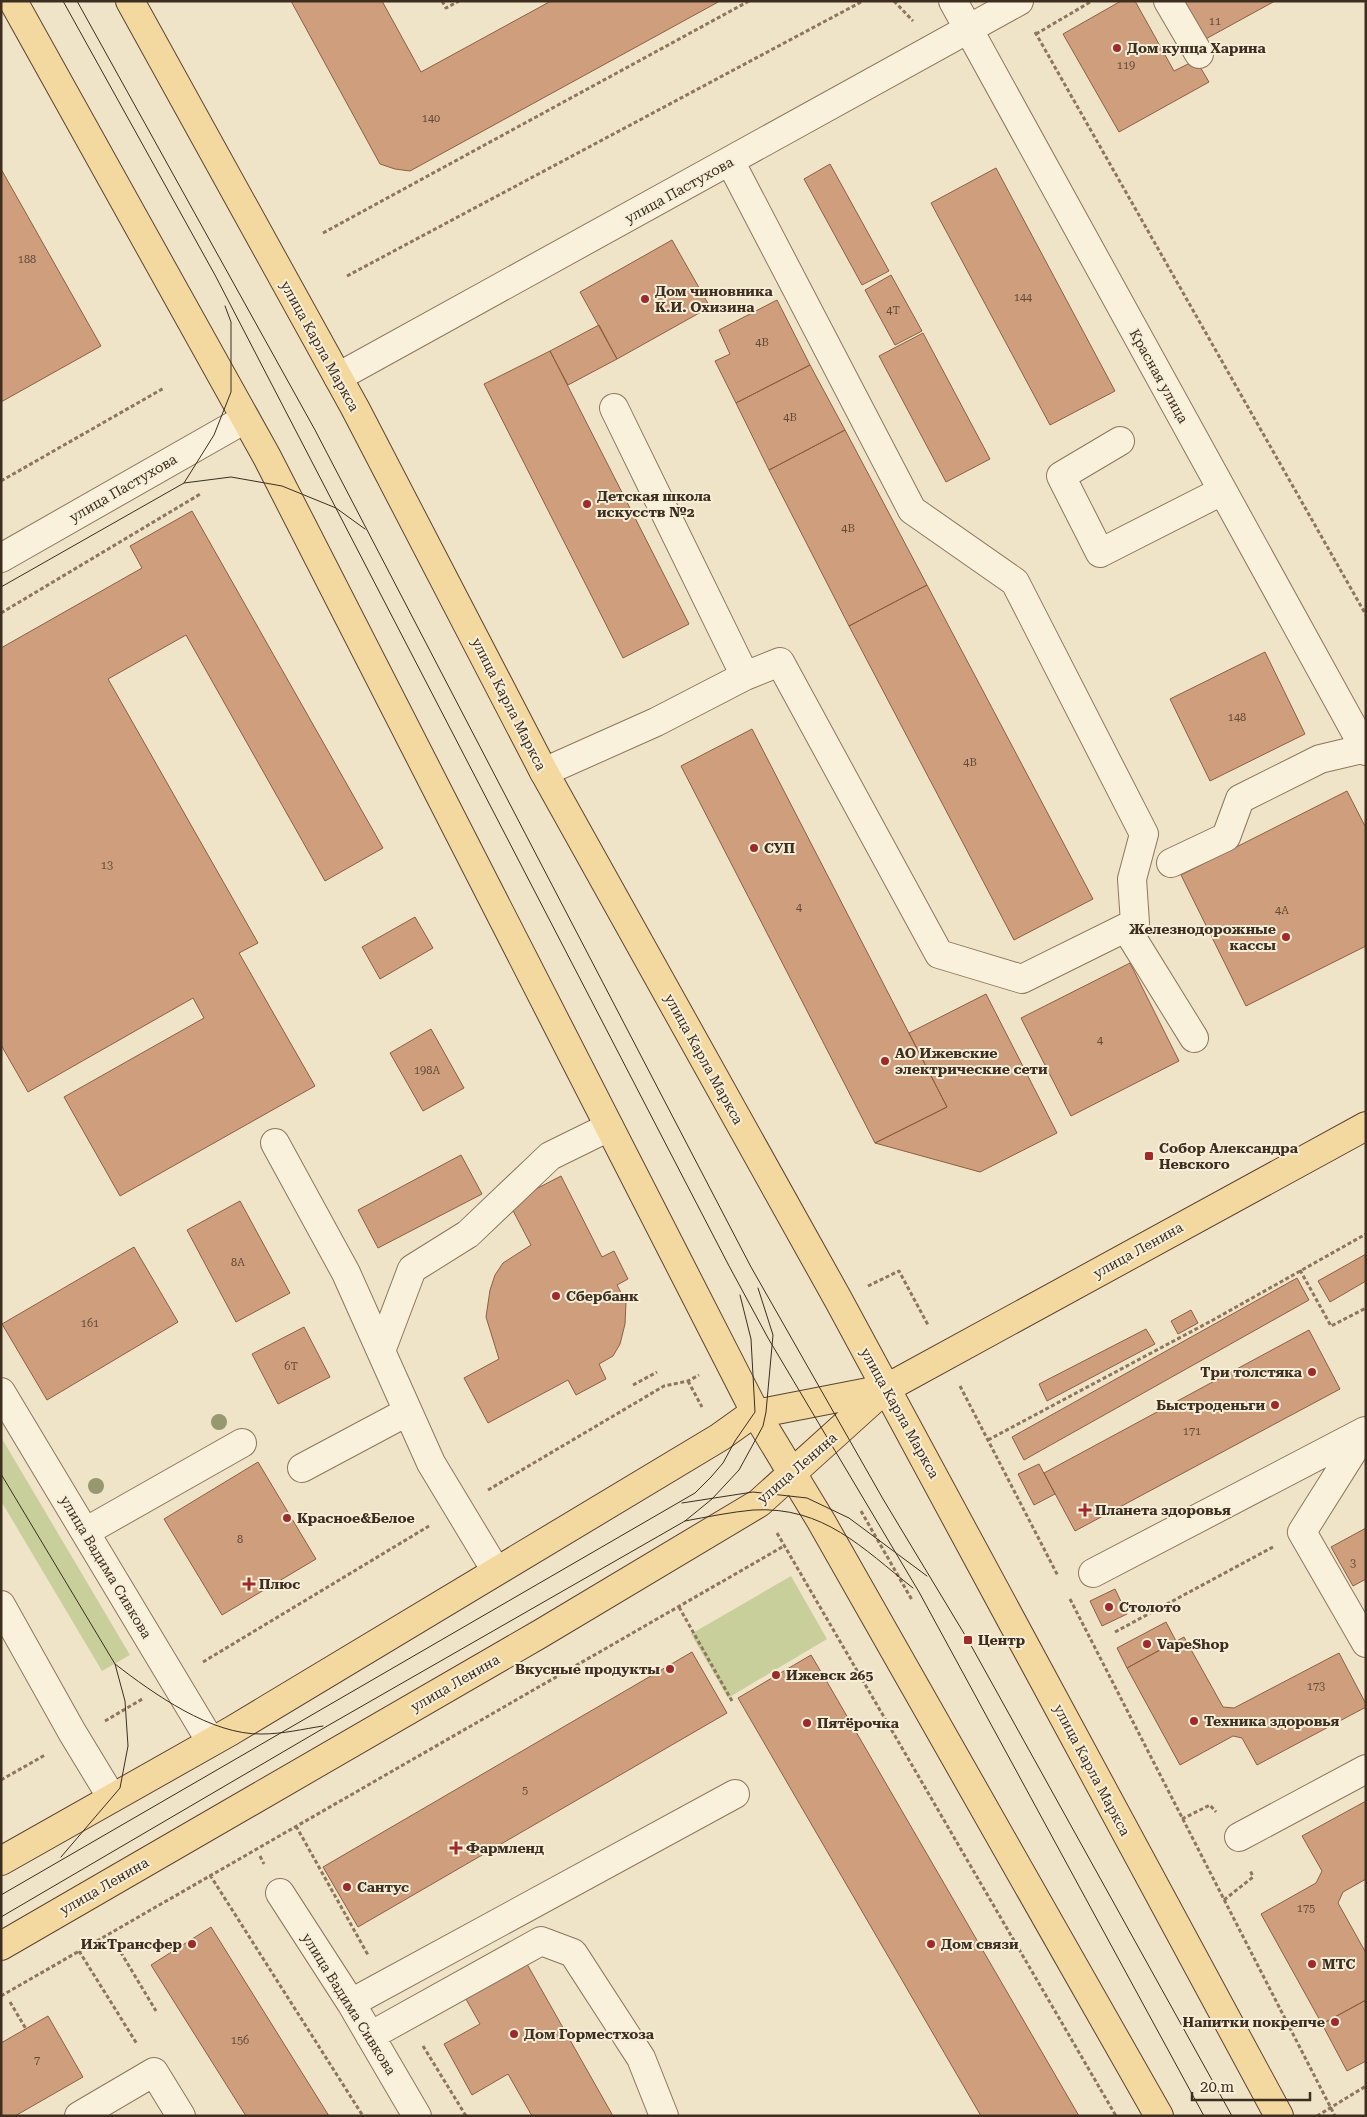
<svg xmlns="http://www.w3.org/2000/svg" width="1367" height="2117" viewBox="0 0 1367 2117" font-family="'Roboto Serif',serif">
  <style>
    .green { fill: #c9cf9b }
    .building { fill: #cf9f7d; stroke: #8d5f41 }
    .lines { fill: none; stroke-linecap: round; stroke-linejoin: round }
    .minor-casing { stroke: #8d765c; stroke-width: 30 }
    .major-casing { stroke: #5b4430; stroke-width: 30 }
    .path { stroke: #8d765c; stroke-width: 3; stroke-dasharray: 4 2.5; stroke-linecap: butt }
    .minor { stroke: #faf1dc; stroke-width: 28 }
    .major { stroke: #f3d9a0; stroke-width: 28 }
    .tram { stroke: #3d2e20; stroke-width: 1 }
    .tree { fill: #96986f }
    .poi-dot { fill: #9e2a2b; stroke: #f7eed8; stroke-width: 2 }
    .labels { text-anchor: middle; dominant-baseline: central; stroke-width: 4; stroke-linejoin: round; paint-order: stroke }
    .number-label { font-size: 11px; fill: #624a37 }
    .poi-label { font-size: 14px; font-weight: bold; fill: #3d2e20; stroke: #f7eed8; text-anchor: start }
    .street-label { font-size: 14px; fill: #3d2e20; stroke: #f7eed8 }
  </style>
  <rect width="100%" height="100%" fill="#f0e4c8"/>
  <path class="green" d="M1,1437L130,1655L102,1671L1,1501Z
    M791,1576L827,1639L728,1698L691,1634Z"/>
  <path class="building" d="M291,1H382L421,72L551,1H720L410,171L395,169L380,164Z
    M1121,1H1135L1174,71L1196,60L1209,82L1119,132L1063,34Z
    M1181,1H1275L1202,41Z
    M830,164L889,271L862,285L804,179Z
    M996,168L1115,391L1050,425L931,203Z
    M1,169L101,346L1,402Z
    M672,240L710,307L617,359L580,292Z
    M891,275L922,331L895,345L865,290Z
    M777,300L810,365L736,403L715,361L730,354L719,330Z
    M599,325L617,359L568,385L550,351Z
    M923,333L990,459L946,482L879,356Z
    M550,351L689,624L623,658L484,384Z
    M810,365L845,430L769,470L736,403Z
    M845,430L927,585L849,626L769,470Z
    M192,511L383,848L325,881L186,635L108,679L258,943L239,953L315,1086L120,1196L64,1097L204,1018L193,998L28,1092L1,1045V648L142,568L130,546Z
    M927,585L1093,899L1014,940L849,626Z
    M1265,652L1305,734L1210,781L1170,699Z
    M752,729L947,1107L875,1143L681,766Z
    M1347,791L1366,828V946L1246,1006L1181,875Z
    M415,917L433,948L380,979L362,947Z
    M1130,963L1179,1061L1071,1116L1021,1018Z
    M986,994L1057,1133L980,1172L875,1143L947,1107L909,1033Z
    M431,1029L464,1088L423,1111L390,1053Z
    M461,1155L482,1194L378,1248L358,1210Z
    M561,1176L602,1257L614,1251L628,1279L617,1285L626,1302L625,1324L620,1344L613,1356L599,1364L606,1379L576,1395L568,1380L488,1423L464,1378L499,1359L486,1317L490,1290L495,1275L503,1263L531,1245L509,1203Z
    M240,1201L290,1293L236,1322L187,1230Z
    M134,1247L178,1322L47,1400L2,1324Z
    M1366,1254V1281L1330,1302L1318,1281Z
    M1297,1278L1309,1300L1024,1460L1012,1437Z
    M1191,1310L1198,1323L1178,1334L1171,1321Z
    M304,1327L330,1377L278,1404L252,1354Z
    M1146,1329L1155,1344L1047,1401L1039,1384Z
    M1309,1330L1340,1389L1075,1531L1044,1473Z
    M258,1462L316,1559L222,1615L164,1519Z
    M1039,1464L1055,1494L1034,1505L1018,1474Z
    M1366,1528V1579L1353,1586L1331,1547Z
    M1115,1589L1127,1614L1102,1626L1090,1601Z
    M1166,1622L1176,1641L1127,1668L1117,1648Z
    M1184,1637L1223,1707L1234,1708L1339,1653L1366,1704V1707L1257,1765L1242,1738L1233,1736L1180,1765L1127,1668Z
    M692,1652L727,1713L358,1927L323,1867Z
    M811,1655L830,1687L1079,2116H981L738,1698Z
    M1366,1801V1879L1343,1892L1338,1903L1366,1953V2000L1322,2024L1261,1914L1316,1883L1322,1871L1302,1836Z
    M211,1927L329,2116H246L151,1965Z
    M523,1957L613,2116H532L508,2074L472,2095L444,2044L480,2024L462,1992Z
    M1366,2000V2061L1347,2071L1322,2024Z
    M48,2016L83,2077L15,2116H1V2043Z"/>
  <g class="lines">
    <defs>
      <path id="minor" d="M953,1L1366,751
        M1168,1L1199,54
        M338,377L1019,1
        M614,408L745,676
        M1120,441L1061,476L1100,553L1222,491
        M1,558L245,419
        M544,772L656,722L745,676L780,662L939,954L1022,979L1135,923L1132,879L1144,834L1015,582L912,510L730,161
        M1171,863L1226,837L1240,799L1320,759L1366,748
        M1126,928L1194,1038
        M275,1143L346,1273L431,1463L496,1571
        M381,1351L412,1269L468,1234L550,1156L609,1127
        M1,1392L211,1742
        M1365,1432L1302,1532L1366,1643
        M302,1468L407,1412
        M85,1532L242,1443
        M1093,1573L1365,1431
        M1,1605L72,1732L112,1798
        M1239,1837L1366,1769
        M280,1893L351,2003L417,2116
        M351,2003L735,1794
        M370,2036L541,1941L573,1953L641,2058L664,2116
        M79,2116L154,2072L181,2116"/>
      <path id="major" d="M13,1L267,457L755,1412L821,1521L1159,2116
        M130,1L355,408L544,772L839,1301L1279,2116
        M1,1861L231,1731L720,1437L755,1412H766L884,1389
        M1,1946L540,1634L759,1503L885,1389L1366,1126"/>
    </defs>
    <use href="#minor" class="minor-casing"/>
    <use href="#major" class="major-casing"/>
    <path class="path" d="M442,1L446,8L459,1
      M894,1L913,21
      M1035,32L1366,615
      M1036,34L1092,1
      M323,233L749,1
      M347,276L863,1
      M1,481L164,388
      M1,613L202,493
      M1300,1270L1331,1326L1366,1308
      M868,1286L899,1271L928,1325
      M688,1381L702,1407
      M633,1385L657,1372
      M960,1386L1058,1576
      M988,1440L1213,1320L1366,1234
      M488,1490L664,1386L688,1381L699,1375
      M861,1511L912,1600
      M777,1533L1116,2116
      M1070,1599L1335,2116
      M679,1607L732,1701
      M1115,1632L1273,1547
      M203,1662L429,1526
      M105,1721L144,1698
      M1,1780L45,1755
      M1182,1819L1210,1805L1216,1812
      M296,1826L368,1955
      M260,1856L264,1864
      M210,1875L363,2116
      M1224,1900L1253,1877L1250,1870
      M114,1941L156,2011
      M79,1951L137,2044
      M1,1996L784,1546
      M10,2002L26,2029
      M423,2046L466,2116
      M1317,2116L1366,2086"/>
    <use href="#minor" class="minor"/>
    <use href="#major" class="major"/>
    <path class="tram" d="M63,1L215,275L728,1264L768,1338L919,1592L1204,2116
      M77,1L315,430L751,1267L883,1499L968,1640L1232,2116
      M184,483L214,435L231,392V322L225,306
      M1,587L184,483L231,477L282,486L336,508L365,529
      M1,1474L115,1664L125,1701L128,1746L120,1788L61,1857
      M682,1503L753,1492L807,1498L849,1518L927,1576
      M685,1521C707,1517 731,1512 753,1510C824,1506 862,1548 913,1588
      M115,1664C154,1694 211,1735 262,1734C283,1734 303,1729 323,1726
      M1,1895L695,1493L711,1477L723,1463L735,1441L755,1412L751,1339L740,1295
      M1,1917L329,1725L685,1521L712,1499L739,1470L763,1426L766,1412L773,1335L758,1288"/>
  </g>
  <g class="tree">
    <circle cx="219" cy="1422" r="8"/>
    <circle cx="96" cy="1486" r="8"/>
  </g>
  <g class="poi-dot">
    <circle cx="1117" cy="48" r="5"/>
    <circle cx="645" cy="299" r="5"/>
    <circle cx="587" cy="504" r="5"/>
    <circle cx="754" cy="848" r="5"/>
    <circle cx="1286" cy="937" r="5"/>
    <circle cx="885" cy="1061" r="5"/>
    <rect x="1144" y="1151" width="10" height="10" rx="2.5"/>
    <circle cx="556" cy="1296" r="5"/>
    <circle cx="1312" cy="1372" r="5"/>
    <circle cx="1275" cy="1405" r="5"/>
    <path d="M1082.5 1502.5h5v5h5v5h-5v5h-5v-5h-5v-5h5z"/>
    <circle cx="287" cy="1518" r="5"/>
    <path d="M246.5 1576.5h5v5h5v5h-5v5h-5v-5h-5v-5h5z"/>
    <circle cx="1109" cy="1607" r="5"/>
    <rect x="963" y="1635" width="10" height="10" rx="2.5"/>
    <circle cx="1147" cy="1644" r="5"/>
    <circle cx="670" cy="1669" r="5"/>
    <circle cx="776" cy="1675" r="5"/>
    <circle cx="1194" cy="1721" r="5"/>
    <circle cx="807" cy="1723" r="5"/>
    <path d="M453.5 1840.5h5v5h5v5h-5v5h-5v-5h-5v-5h5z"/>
    <circle cx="347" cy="1887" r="5"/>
    <circle cx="192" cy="1944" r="5"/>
    <circle cx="931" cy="1944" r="5"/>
    <circle cx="1312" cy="1964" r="5"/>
    <circle cx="1335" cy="2022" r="5"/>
    <circle cx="514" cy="2034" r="5"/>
  </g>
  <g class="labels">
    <g class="number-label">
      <text x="1215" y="21">11</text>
      <text x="1126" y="65">119</text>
      <text x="431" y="118">140</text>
      <text x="27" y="259">188</text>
      <text x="1023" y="297">144</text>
      <text x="893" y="310">4Т</text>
      <text x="762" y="342">4В</text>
      <text x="790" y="417">4В</text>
      <text x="848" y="528">4В</text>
      <text x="1237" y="717">148</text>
      <text x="970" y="762">4В</text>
      <text x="107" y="865">13</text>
      <text x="799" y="907">4</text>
      <text x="1282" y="910">4А</text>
      <text x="1100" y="1040">4</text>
      <text x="427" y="1070">198А</text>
      <text x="238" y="1262">8А</text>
      <text x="90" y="1323">161</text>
      <text x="291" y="1366">6Т</text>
      <text x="1192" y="1431">171</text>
      <text x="240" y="1539">8</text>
      <text x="1353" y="1563">3</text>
      <text x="1316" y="1686">173</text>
      <text x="525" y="1790">5</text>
      <text x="1306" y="1908">175</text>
      <text x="240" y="2040">156</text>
      <text x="37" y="2060">7</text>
    </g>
    <g class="poi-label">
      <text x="1127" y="48">Дом купца Харина</text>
      <text x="655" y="291">Дом чиновника<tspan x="655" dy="16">К.И. Охизина</tspan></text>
      <text x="597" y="496">Детская школа<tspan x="597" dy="16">искусств №2</tspan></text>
      <text x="764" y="848">СУП</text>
      <text x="1276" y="929" text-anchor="end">Железнодорожные<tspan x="1276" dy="16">кассы</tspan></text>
      <text x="895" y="1053">АО Ижевские<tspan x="895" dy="16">электрические сети</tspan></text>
      <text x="1159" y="1148">Собор Александра<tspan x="1159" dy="16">Невского</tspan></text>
      <text x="566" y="1296">Сбербанк</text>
      <text x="1302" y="1372" text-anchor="end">Три толстяка</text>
      <text x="1265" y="1405" text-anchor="end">Быстроденьги</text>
      <text x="1095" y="1510">Планета здоровья</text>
      <text x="297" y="1518">Красное&amp;Белое</text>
      <text x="259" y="1584">Плюс</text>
      <text x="1119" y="1607">Столото</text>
      <text x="978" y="1640">Центр</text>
      <text x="1157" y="1644">VapeShop</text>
      <text x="660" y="1669" text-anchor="end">Вкусные продукты</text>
      <text x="786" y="1675">Ижевск 265</text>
      <text x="1204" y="1721">Техника здоровья</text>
      <text x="817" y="1723">Пятёрочка</text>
      <text x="466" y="1848">Фармленд</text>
      <text x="357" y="1887">Сантус</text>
      <text x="182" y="1944" text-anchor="end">ИжТрансфер</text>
      <text x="941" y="1944">Дом связи</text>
      <text x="1322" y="1964">МТС</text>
      <text x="1325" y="2022" text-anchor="end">Напитки покрепче</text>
      <text x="524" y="2034">Дом Горместхоза</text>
    </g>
    <g class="street-label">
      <text transform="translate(679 190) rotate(-29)">улица Пастухова</text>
      <text transform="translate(320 346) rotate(61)">улица Карла Маркса</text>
      <text transform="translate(1159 376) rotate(61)">Красная улица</text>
      <text transform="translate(123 488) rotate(-30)">улица Пастухова</text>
      <text transform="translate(509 704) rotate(63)">улица Карла Маркса</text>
      <text transform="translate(704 1059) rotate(61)">улица Карла Маркса</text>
      <text transform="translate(1138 1250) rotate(-29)">улица Ленина</text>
      <text transform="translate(900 1413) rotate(61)">улица Карла Маркса</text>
      <text transform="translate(797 1468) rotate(-41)">улица Ленина</text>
      <text transform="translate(106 1567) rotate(59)">улица Вадима Сивкова</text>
      <text transform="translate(455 1683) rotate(-30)">улица Ленина</text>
      <text transform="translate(1092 1770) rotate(62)">улица Карла Маркса</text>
      <text transform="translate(104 1886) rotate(-30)">улица Ленина</text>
      <text transform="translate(349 2004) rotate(58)">улица Вадима Сивкова</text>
    </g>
  </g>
  <rect width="1367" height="2117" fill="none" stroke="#3d2e20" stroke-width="5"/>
  <path d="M1192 2092v8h118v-8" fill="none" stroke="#3d2e20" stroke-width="2.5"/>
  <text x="1200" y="2092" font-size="15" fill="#3d2e20" stroke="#f7eed8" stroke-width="4" paint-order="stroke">20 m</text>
</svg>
